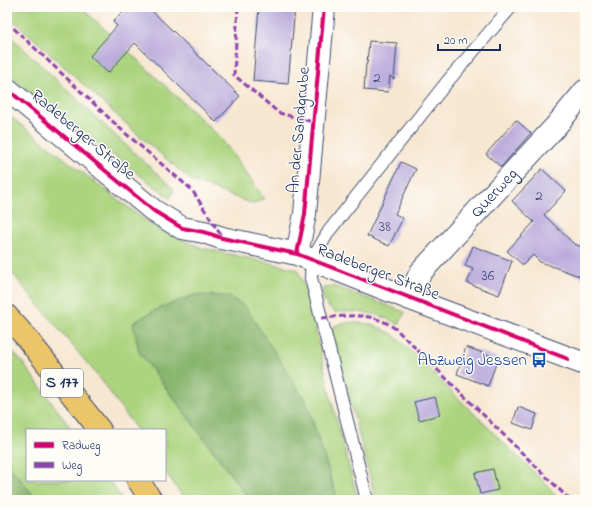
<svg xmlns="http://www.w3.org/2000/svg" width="592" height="507" viewBox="0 0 592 507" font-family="'Indie Flower',sans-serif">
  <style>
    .green { fill: #acd47f; stroke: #64826e }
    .forest { fill: #89b66e; stroke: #527266 }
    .building { fill: #baabdc }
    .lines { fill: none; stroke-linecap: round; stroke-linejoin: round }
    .service-casing { stroke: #3c4b6f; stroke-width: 14 }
    .minor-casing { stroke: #3c4b6f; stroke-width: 24 }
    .trunk-casing { stroke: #3c4b6f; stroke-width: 24 }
    .service { stroke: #fff; stroke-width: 12 }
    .minor { stroke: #fff; stroke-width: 22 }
    .trunk { stroke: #edc569; stroke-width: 22 }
    .quiet { stroke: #8e44ad; stroke-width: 3; stroke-dasharray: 6 3; stroke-linecap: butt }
    .cycleway-casing { stroke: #fdfcf7; stroke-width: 6 }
    .cycleway { stroke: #d6006c; stroke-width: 4 }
    .labels { text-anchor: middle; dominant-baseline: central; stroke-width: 3; stroke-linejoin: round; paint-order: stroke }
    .number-label { font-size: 15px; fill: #434e7e }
    .shield { fill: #fdfcf7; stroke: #5f6c8c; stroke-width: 1 }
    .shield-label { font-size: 16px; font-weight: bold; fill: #1b2f5e }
    .street-label { font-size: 17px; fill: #1b2f5e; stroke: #fdfcf7 }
    .transit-label { font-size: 17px; fill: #164399; stroke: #fdfcf7; text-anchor: end }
  </style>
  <rect width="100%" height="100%" fill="#fdfcf7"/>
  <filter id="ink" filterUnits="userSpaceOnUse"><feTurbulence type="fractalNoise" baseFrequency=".025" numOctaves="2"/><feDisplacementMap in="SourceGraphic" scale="8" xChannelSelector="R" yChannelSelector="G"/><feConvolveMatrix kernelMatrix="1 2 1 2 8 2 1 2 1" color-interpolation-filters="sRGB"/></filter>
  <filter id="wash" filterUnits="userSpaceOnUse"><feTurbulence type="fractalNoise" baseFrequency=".012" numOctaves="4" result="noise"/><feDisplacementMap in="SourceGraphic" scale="16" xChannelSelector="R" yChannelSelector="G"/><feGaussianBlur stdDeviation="0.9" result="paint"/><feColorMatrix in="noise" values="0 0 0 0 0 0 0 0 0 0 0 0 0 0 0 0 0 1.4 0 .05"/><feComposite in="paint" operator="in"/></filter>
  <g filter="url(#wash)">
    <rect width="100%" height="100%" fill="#f7e7d1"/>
    <path class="green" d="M7,7H81L221,138L264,198L253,204L192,181L135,132L7,14Z
      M7,33L107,128L174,189L170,198L7,75Z
      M7,114L100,186L153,226L202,248L297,269L307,291L331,399L358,500H338L306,401L139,352L250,500H185L165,471V430H137L102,381L7,267Z
      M334,286L405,312L399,325C376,311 361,312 335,312C326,306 320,299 323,288Z
      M350,322C370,323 378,326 395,336L562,500H376L331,328L337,325Z
      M7,345L22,362L72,430H27V480H109L123,500H37L7,463Z"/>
    <path class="forest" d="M194,295L227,296L245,306L306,401L338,500H250L139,352L133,323L155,310Z
      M7,463L37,500H7Z"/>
    <g id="blocks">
      <path class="building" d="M128,7H148L240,96L216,122L135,43L108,73L90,56L117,26L113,22Z
        M259,7H295L288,84L253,81Z
        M369,41L397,43L394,79L390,76L388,92L364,90L366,64H367Z
        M516,120L531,133L501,167L486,154Z
        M401,162L416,169L395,214L403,218L389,246L367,236Z
        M542,169L566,191L544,215L574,244L585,248V278L540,262L533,255L523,265L507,251L534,222L512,201Z
        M473,246L512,261L499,295L467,283L473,269L465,266Z
        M466,347L498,358L488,386L457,374Z
        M435,397L440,415L419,420L414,402Z
        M518,407L537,414L532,430L513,423Z
        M493,469L498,490L480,494L475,473Z"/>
    </g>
  </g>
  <g filter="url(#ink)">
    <use href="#blocks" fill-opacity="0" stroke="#3c4b6f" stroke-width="1"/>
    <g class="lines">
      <defs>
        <path id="service" d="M367,500L311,278L312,260L329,231L447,82L511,7"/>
        <g id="minor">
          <path d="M7,89L154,211L182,228L204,232L222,238L297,254L408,298L585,364"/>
          <path d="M297,254L305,214L324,7"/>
          <path id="s1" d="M408,298L421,272L555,127L585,91"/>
        </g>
        <path id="trunk" d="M7,316L25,336L100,430
          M138,480L151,500"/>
      </defs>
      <use href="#service" class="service-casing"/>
      <use href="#minor" class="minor-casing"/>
      <use href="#trunk" class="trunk-casing"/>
      <use href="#service" class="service"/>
      <use href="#minor" class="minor"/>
      <use href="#trunk" class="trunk"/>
      <path class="quiet" d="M238,7L234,75L279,113L313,122
        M7,22L124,132L192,190L222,237
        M321,318C350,316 371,311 396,329L570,500"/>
      <defs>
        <path id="cycleway" d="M7,89L154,211L182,228L204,232L222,238L297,254L568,359
          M297,254L305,214L324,7"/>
      </defs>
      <use href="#cycleway" class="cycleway-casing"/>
      <use href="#cycleway" class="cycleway"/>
    </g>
  </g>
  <defs>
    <symbol id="bus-bare" viewBox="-9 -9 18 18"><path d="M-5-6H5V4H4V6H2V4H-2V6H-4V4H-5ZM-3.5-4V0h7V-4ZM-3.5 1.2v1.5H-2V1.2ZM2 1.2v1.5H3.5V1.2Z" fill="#1a4fb4" stroke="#fdfcf7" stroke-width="2.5" paint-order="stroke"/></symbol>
  </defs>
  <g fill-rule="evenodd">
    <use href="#bus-bare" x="528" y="349" width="22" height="22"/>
  </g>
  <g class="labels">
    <g class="number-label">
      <text x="377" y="78">2</text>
      <text x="539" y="196">2</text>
      <text x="385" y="227">38</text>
      <text x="488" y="276">36</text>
    </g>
    <rect class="shield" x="41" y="369" width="42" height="28" rx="3"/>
    <g class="shield-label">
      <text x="62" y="383">S 177</text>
    </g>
    <g class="street-label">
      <text transform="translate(299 130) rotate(-85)">An der Sandgrube</text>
      <text transform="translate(83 135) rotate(40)">Radeberger Straße</text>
      <text stroke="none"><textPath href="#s1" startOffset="137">Querweg</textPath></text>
      <text transform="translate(378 272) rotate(21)">Radeberger Straße</text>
    </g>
    <g class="transit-label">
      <text x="527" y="360">Abzweig Jessen</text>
    </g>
  </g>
  <rect width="592" height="507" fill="none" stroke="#fdfcf7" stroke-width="24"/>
  <rect x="26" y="429" width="140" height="52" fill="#fdfcf7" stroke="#a3aaba"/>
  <rect x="34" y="442" width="20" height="6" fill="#d6006c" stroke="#a3aaba"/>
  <text x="62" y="449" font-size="12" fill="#1b2f5e">Radweg</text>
  <rect x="34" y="462" width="20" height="6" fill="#8e44ad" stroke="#a3aaba"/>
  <text x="62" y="469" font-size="12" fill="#1b2f5e">Weg</text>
  <path d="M438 44v6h62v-6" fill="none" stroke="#1b2f5e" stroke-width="2"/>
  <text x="444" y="44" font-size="12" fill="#1b2f5e" stroke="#fdfcf7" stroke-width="3" paint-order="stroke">20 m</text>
</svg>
